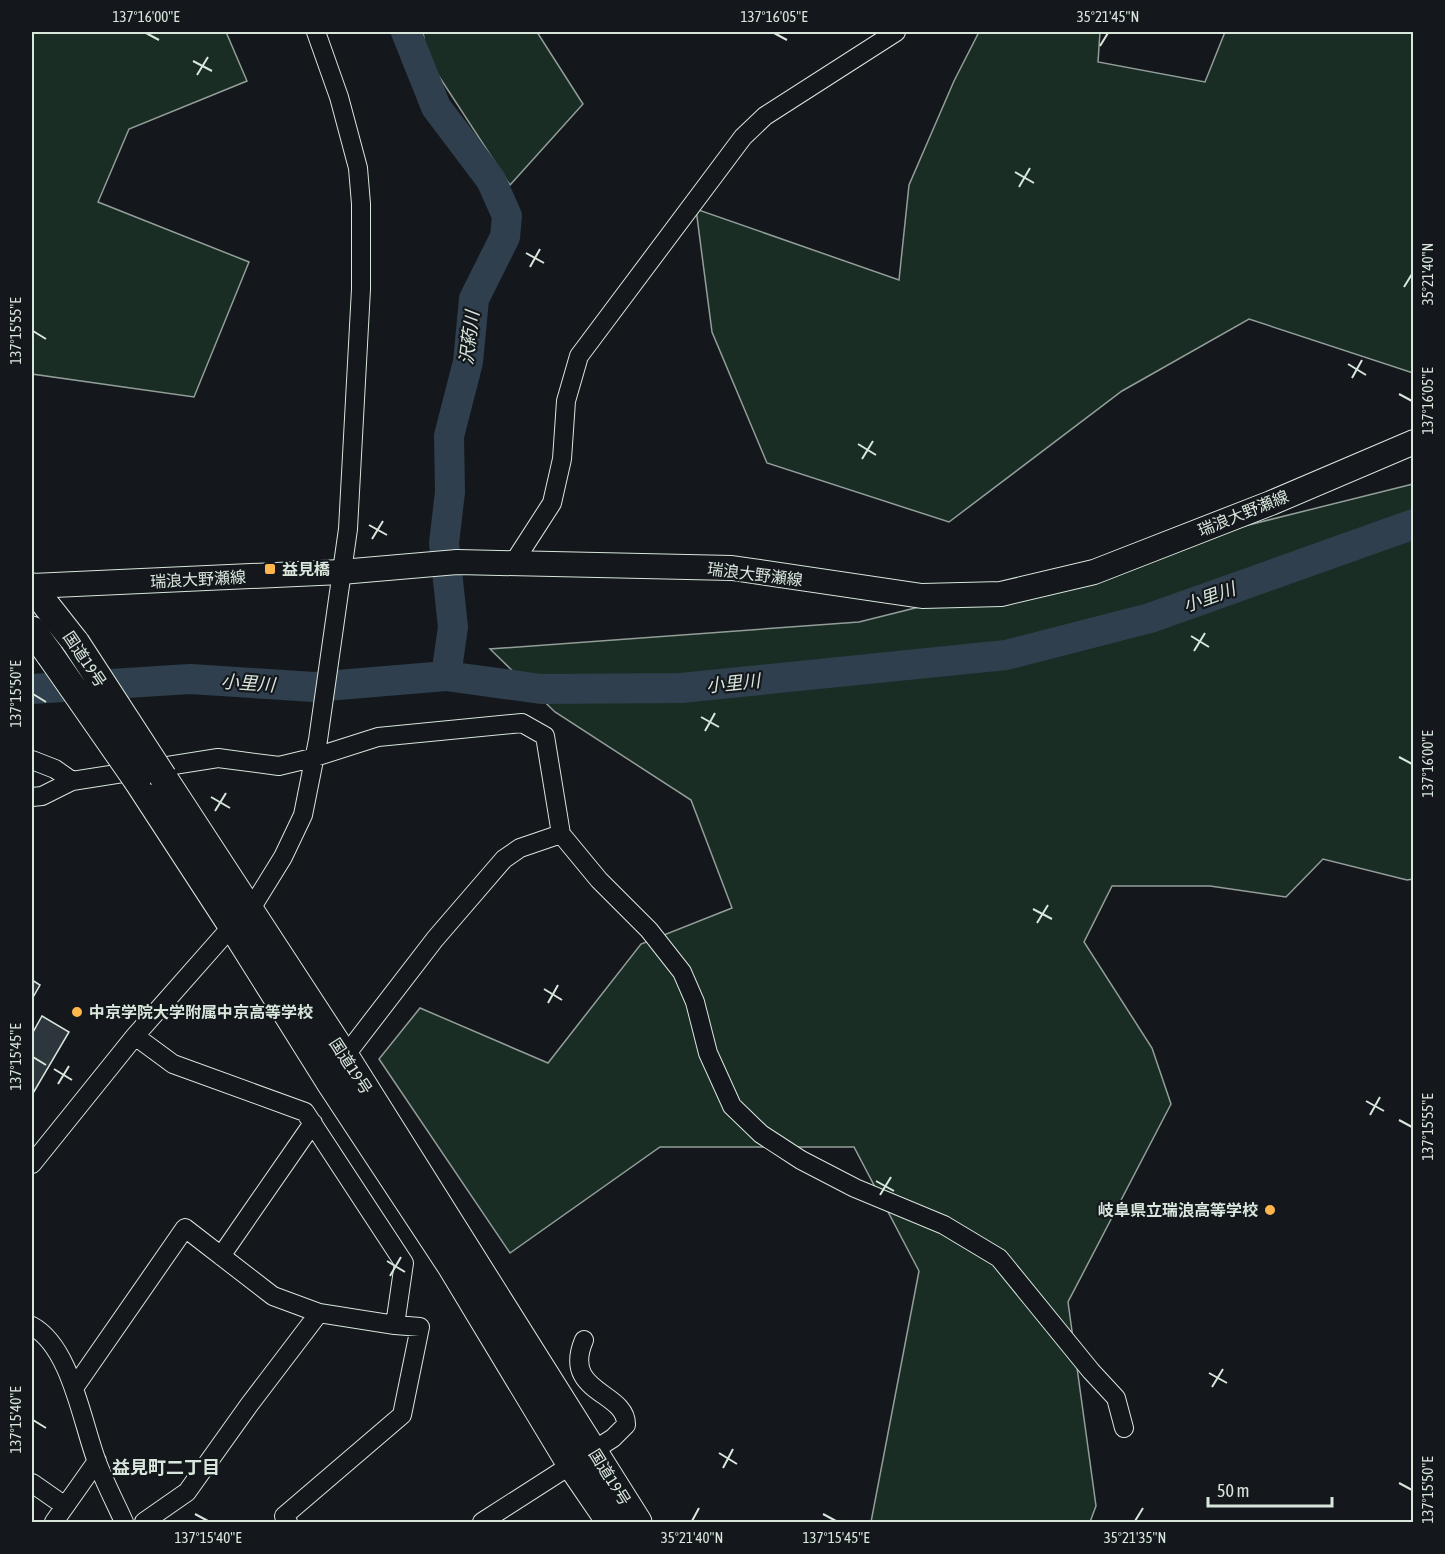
<svg xmlns="http://www.w3.org/2000/svg" width="1445" height="1554" viewBox="0 0 1445 1554" font-family="'Asap Condensed','Noto Sans JP',sans-serif">
  <style>
    .green { fill: #1a2d24; stroke: #939e99; stroke-width: 1.5 }
    .lines { fill: none; stroke-linecap: round; stroke-linejoin: round }
    .river { stroke: #2f3f4d; stroke-width: 30 }
    .building { fill: #2c363c; stroke: #d8e6dc; stroke-width: 1.5 }
    .minor-casing { stroke: #d8e6dc; stroke-width: 20 }
    .major-casing { stroke: #d8e6dc; stroke-width: 26 }
    .highway-casing { stroke: #d8e6dc; stroke-width: 29 }
    .minor { stroke: #14181c; stroke-width: 18 }
    .major { stroke: #14181c; stroke-width: 24 }
    .highway { stroke: #14181c; stroke-width: 27 }
    .highway-bridge-casing { stroke: #d8e6dc; stroke-width: 29; stroke-linecap: butt }
    .highway-bridge { stroke: #14181c; stroke-width: 27 }
    .ticks { fill: none; stroke: #d8e6dc; stroke-width: 2 }
    .poi-dot { fill: #ffb74d; stroke: #14181c; stroke-width: 2 }
    .labels { text-anchor: middle; dominant-baseline: central; stroke-width: 4.5; stroke-linejoin: round; paint-order: stroke }
    .street-label { font-size: 16px; fill: #d8e6dc; stroke: #14181c }
    .poi-label { font-size: 16px; font-weight: bold; fill: #d8e6dc; stroke: #14181c; text-anchor: start }
    .water-label { font-size: 18px; font-style: italic; fill: #d8e6dc; stroke: #14181c }
    .neighbourhood-label { font-size: 18px; font-weight: bold; fill: #d8e6dc; stroke: #14181c }
    .neatline { fill: none; stroke: #d8e6dc; stroke-width: 2 }
    .ticks-label { font-size: 15px; text-anchor: middle; fill: #d8e6dc }
  </style>
  <rect width="100%" height="100%" fill="#14181c"/>
  <path class="green" d="M32,32H226L247,81L129,129L98,202L249,262L194,397L32,374Z
    M423,32H537L583,104L510,185L427,58Z
    M979,32H1100L1098,62L1205,82L1225,32H1413V373L1249,319L1122,391L949,522L767,463L712,332L696,209L899,280L909,185L954,81Z
    M1413,484V879L1407,880L1323,859L1286,897L1210,886H1112L1084,942L1152,1048L1171,1104L1068,1302L1096,1506L1090,1522H871L919,1271L854,1147H660L510,1253L379,1059L420,1008L548,1063L641,944L732,908L691,800L555,712L490,649L859,622Z"/>
  <g class="lines">
    <path class="river" d="M406,32L436,107L491,180L507,216L505,237L474,299L468,362L449,436L450,492L444,543L453,627L446,676
      M32,689L190,679L314,687L446,676L541,689L681,688L1006,655L1150,618L1414,524"/>
  </g>
  <path class="building" d="M32,980L40,985L32,999Z
    M42,1016L69,1032L32,1095V1034Z"/>
  <g class="lines">
    <defs>
      <path id="minor" d="M514,562L552,503L562,459L566,401L579,356L743,137L765,116L896,32
        M32,760L55,769L72,781
        M32,797L42,796L72,781L218,758L279,766L312,758L378,737L522,723L545,736L561,834L599,880L649,930L682,972L695,1002L708,1053L732,1106L761,1134L801,1160L855,1188L944,1225L999,1258L1091,1371L1116,1398L1124,1428
        M135,1036L173,1064L305,1112L404,1263L395,1325L420,1327L402,1415L284,1516L288,1522
        M345,1056L435,939L504,859L520,848L561,834
        M32,1164L135,1036L232,926L249,912L283,857L303,815L318,740L348,529L361,289V204L358,168L339,97L316,32
        M221,1256L313,1123
        M32,1326C71,1347 82,1423 97,1462C105,1483 115,1502 124,1522
        M74,1388L185,1228L273,1296L319,1313L395,1325
        M32,1483L65,1506
        M54,1522L97,1461
        M144,1522L187,1492L249,1405L319,1313
        M482,1522L613,1438L626,1425C627,1391 561,1394 584,1340"/>
      <path id="major" d="M32,586L341,572L457,562L732,568L922,596L1001,594L1094,572L1271,503L1414,442"/>
      <path id="highway" d="M32,587L76,643
        M32,630L50,655
        M163,777L345,1056L638,1522
        M137,780L232,926L331,1084L451,1266L571,1465L610,1522"/>
    </defs>
    <use href="#minor" class="minor-casing"/>
    <use href="#major" class="major-casing"/>
    <use href="#highway" class="highway-casing"/>
    <use href="#minor" class="minor"/>
    <use href="#major" class="major"/>
    <use href="#highway" class="highway"/>
    <defs>
      <path id="highway-bridge" d="M76,643L163,777
        M50,655L137,780"/>
    </defs>
    <use href="#highway-bridge" class="highway-bridge-casing"/>
    <use href="#highway-bridge" class="highway-bridge"/>
  </g>
  <path class="ticks" d="M146,33L159,40M774,33L787,40M1100,46L1108,33M193,61L212,71M197,75L208,57M1015,172L1034,183M1019,187L1030,168M526,253L544,263M530,267L540,249M1404,287L1412,274M33,331L46,339M1348,364L1366,375M1352,378L1362,360M1399,394L1412,401M858,444L876,455M862,459L873,441M369,525L387,535M372,539L383,521M1191,636L1209,647M1194,651L1205,633M33,694L46,702M701,717L719,727M705,731L715,713M1399,757L1412,764M211,797L230,808M215,811L226,793M1033,909L1052,919M1037,923L1048,905M544,989L562,1000M548,1003L558,985M33,1057L46,1065M54,1069L72,1080M58,1084L69,1066M1366,1101L1384,1111M1370,1115L1380,1097M1399,1120L1412,1127M876,1181L894,1191M880,1195L891,1177M387,1261L405,1272M390,1276L401,1257M1209,1373L1227,1383M1212,1387L1223,1369M33,1420L46,1428M719,1453L737,1464M723,1468L733,1449M1399,1483L1412,1490M195,1514L208,1521M823,1514L836,1521M692,1521L699,1508M1135,1521L1143,1508"/>
  <g class="poi-dot">
    <rect x="264" y="563" width="12" height="12" rx="3"/>
    <circle cx="77" cy="1012" r="6"/>
    <circle cx="1270" cy="1210" r="6"/>
  </g>
  <g class="labels">
    <g class="street-label">
      <text transform="translate(1243 513) rotate(-22)">瑞浪大野瀬線</text>
      <text transform="translate(755 574) rotate(7)">瑞浪大野瀬線</text>
      <text transform="translate(198 579) rotate(-3)">瑞浪大野瀬線</text>
      <text transform="translate(85 659) rotate(56)">国道19号</text>
      <text transform="translate(351 1066) rotate(57)">国道19号</text>
      <text transform="translate(610 1477) rotate(58)">国道19号</text>
    </g>
    <g class="poi-label">
      <text x="282" y="569">益見橋</text>
      <text x="89" y="1012">中京学院大学附属中京高等学校</text>
      <text x="1258" y="1210" text-anchor="end">岐阜県立瑞浪高等学校</text>
    </g>
    <g class="water-label">
      <text transform="translate(469 338) rotate(-83)">沢葯川</text>
      <text transform="translate(1209 597) rotate(-20)">小里川</text>
      <text transform="translate(248 683) rotate(4)">小里川</text>
      <text transform="translate(733 683) rotate(-6)">小里川</text>
    </g>
    <g class="neighbourhood-label">
      <text x="166" y="1467">益見町二丁目</text>
    </g>
  </g>
  <rect width="1445" height="1554" fill="none" stroke="#14181c" stroke-width="66"/>
  <path d="M1208 1497v9h124v-9" fill="none" stroke="#d8e6dc" stroke-width="3"/>
  <text x="1217" y="1497" font-size="18" fill="#d8e6dc" stroke="#14181c" stroke-width="4.5" paint-order="stroke">50 m</text>
  <rect x="33" y="33" width="1379" height="1488" class="neatline"/>
  <g class="ticks-label">
    <text x="146" y="22">137°16'00"E</text>
    <text x="774" y="22">137°16'05"E</text>
    <text x="1108" y="22">35°21'45"N</text>
    <text transform="translate(1428 274) rotate(-90)" y="5">35°21'40"N</text>
    <text transform="translate(16 331) rotate(-90)" y="5">137°15'55"E</text>
    <text transform="translate(1428 401) rotate(-90)" y="5">137°16'05"E</text>
    <text transform="translate(16 694) rotate(-90)" y="5">137°15'50"E</text>
    <text transform="translate(1428 764) rotate(-90)" y="5">137°16'00"E</text>
    <text transform="translate(16 1057) rotate(-90)" y="5">137°15'45"E</text>
    <text transform="translate(1428 1127) rotate(-90)" y="5">137°15'55"E</text>
    <text transform="translate(16 1420) rotate(-90)" y="5">137°15'40"E</text>
    <text transform="translate(1428 1490) rotate(-90)" y="5">137°15'50"E</text>
    <text x="208" y="1543">137°15'40"E</text>
    <text x="692" y="1543">35°21'40"N</text>
    <text x="836" y="1543">137°15'45"E</text>
    <text x="1135" y="1543">35°21'35"N</text>
  </g>
</svg>
